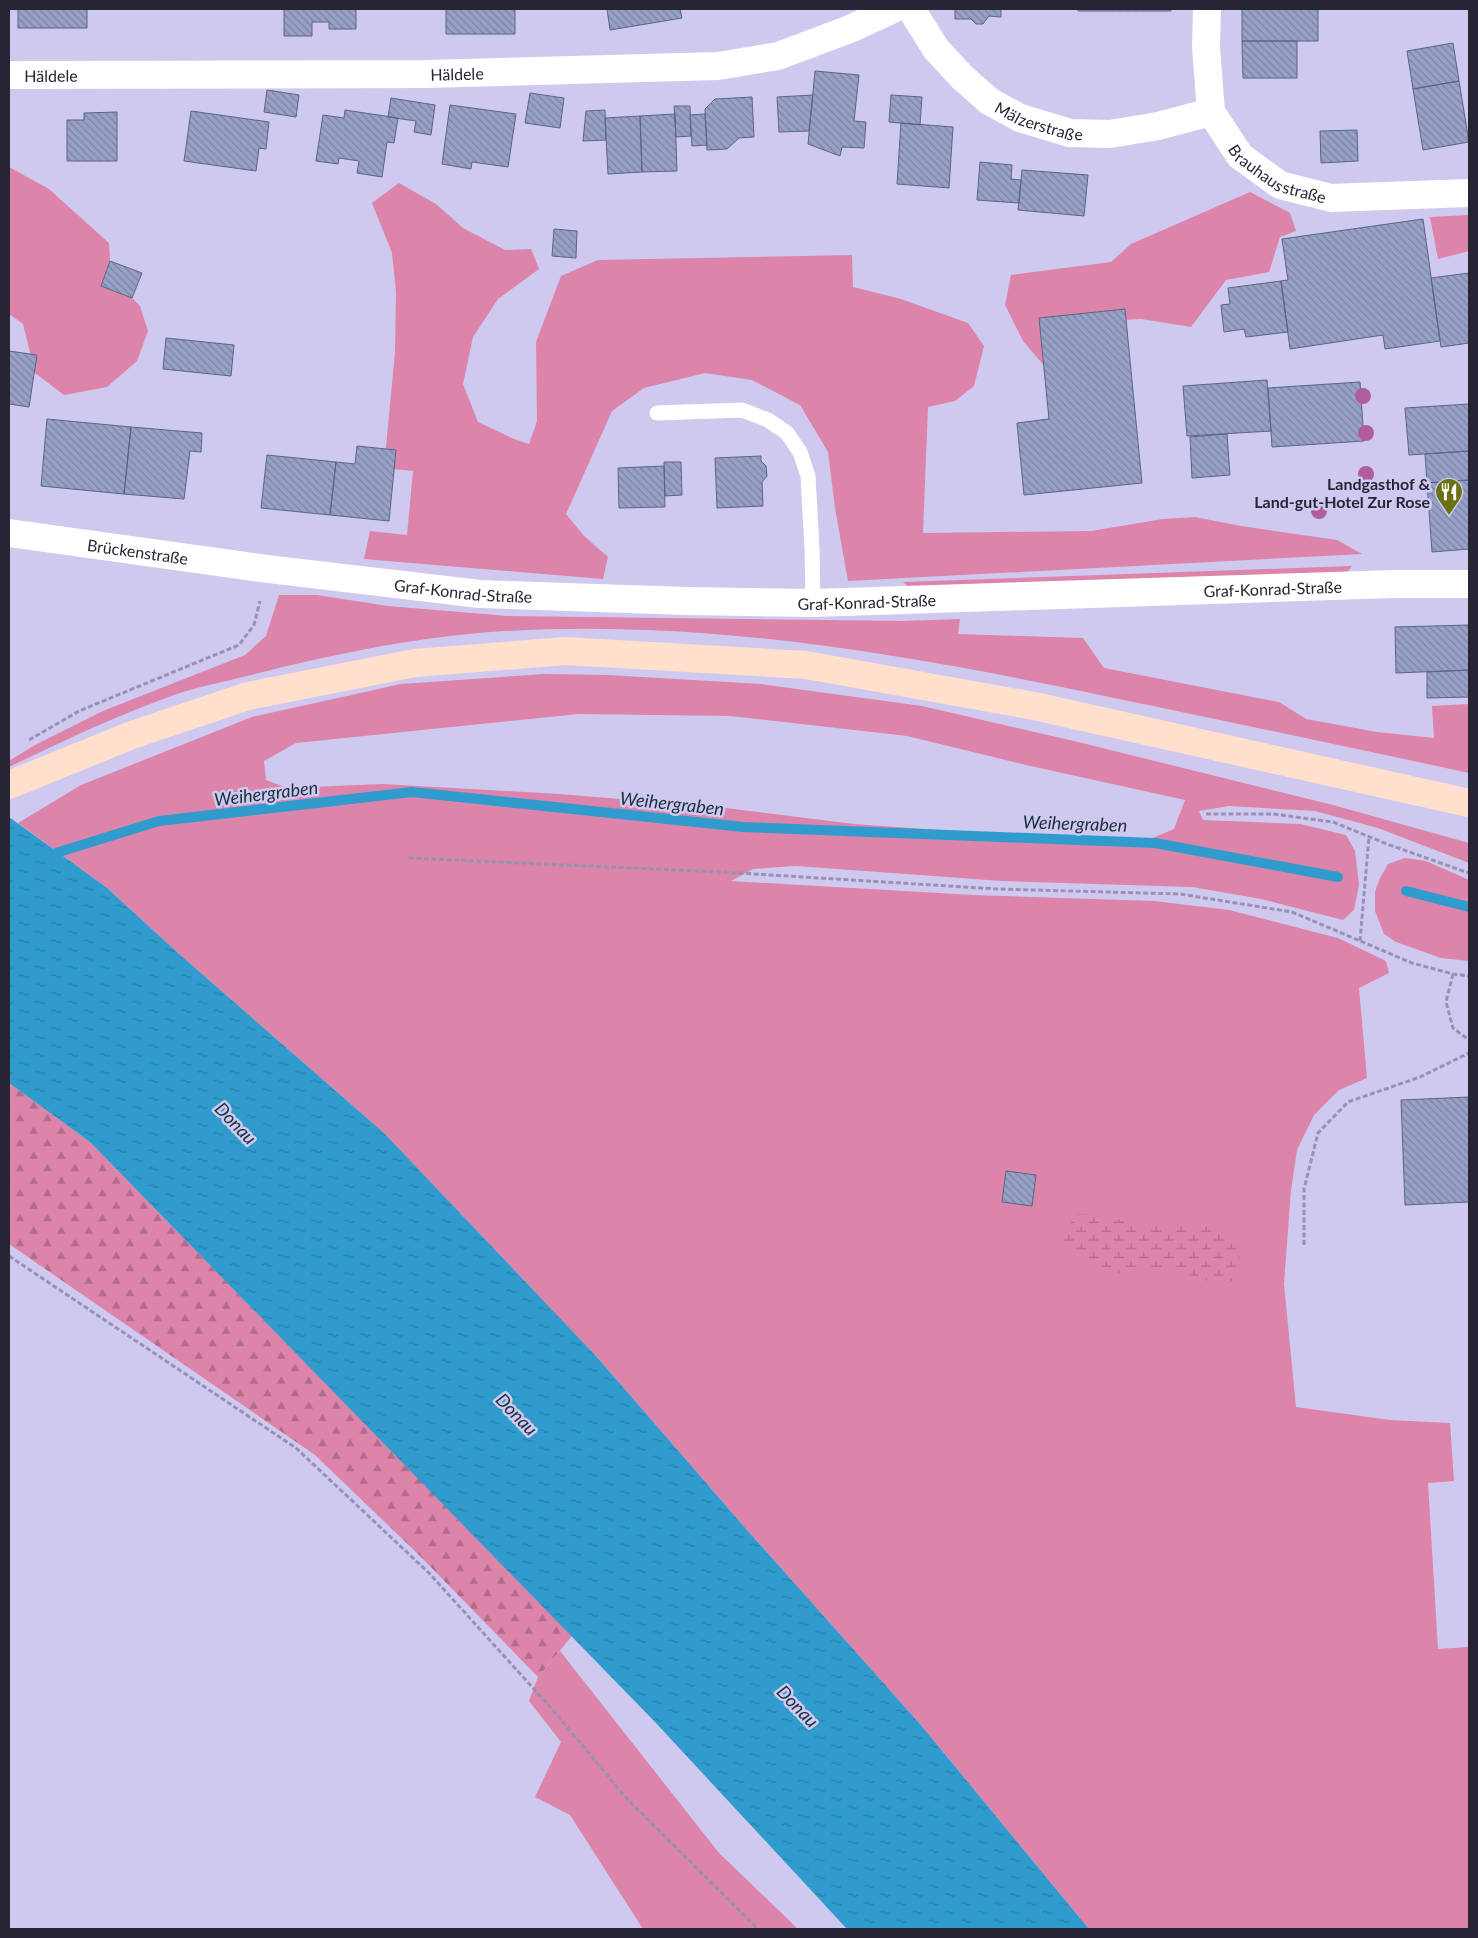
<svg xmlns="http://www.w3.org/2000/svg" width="1478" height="1938" viewBox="0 0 1478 1938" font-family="Lato,sans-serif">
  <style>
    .green { fill: #dc84aa; fill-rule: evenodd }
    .forest { fill: url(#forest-firs) }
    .wetland { fill: url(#wetland-marsh) }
    .water { fill: url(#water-ripples) }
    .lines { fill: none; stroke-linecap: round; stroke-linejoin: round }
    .stream { stroke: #2f9ccd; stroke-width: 10 }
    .building { fill: url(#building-back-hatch); stroke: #5b6486 }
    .path { stroke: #9792b1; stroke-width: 3; stroke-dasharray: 5 2.5; stroke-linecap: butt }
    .service { stroke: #fff; stroke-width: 15 }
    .minor { stroke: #fff; stroke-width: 28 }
    .tertiary { stroke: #fff; stroke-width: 28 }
    .primary { stroke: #fee0cd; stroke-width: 28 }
    .tree { fill: #af5d9e }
    .labels { text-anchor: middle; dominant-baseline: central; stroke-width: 5; stroke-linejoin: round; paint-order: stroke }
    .street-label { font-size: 16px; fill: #272534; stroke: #cfc9f0 }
    .poi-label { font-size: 16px; font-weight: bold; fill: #272534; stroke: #cfc9f0; text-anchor: end }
    .water-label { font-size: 18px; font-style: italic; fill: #182e3a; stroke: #cfc9f0 }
  </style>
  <defs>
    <pattern id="forest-firs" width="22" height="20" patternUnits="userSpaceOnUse" patternTransform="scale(1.25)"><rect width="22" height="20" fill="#dc84aa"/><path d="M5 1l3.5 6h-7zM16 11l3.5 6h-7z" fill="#b26c8b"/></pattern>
    <pattern id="wetland-marsh" width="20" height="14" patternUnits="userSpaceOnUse" patternTransform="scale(1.25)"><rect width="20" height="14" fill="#dc84aa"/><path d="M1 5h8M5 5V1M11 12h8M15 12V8" fill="none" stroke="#b26c8b"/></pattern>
    <pattern id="water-ripples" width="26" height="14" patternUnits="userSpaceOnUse" patternTransform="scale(1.25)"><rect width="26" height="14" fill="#2f9ccd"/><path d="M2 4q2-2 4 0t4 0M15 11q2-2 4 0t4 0" fill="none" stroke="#287fa7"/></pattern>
    <pattern id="building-back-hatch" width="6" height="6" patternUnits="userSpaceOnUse" patternTransform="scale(1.25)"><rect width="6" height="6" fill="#97a1c6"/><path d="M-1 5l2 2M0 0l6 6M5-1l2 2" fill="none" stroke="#7b83a2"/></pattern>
  </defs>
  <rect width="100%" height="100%" fill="#cfc9f0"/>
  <path class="green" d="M9,167L49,189L109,243L110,261L101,286L132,298L140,306L148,331L137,361L107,387L64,395L35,373L23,324L9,314Z
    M399,183L436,204L463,228L505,250L531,249L539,269L498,299L473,337L463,384L478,422L514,439L529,444L537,421L536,342L561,276L598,260L852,255L853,287L901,299L968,323L984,346L974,386L955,401L928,407L923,533L1091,531L1163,519L1195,517L1241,526L1337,540L1362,554L848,581L835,508L828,452L800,405L752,380L705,373L644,388L612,411L566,514L584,536L608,557L603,579L364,559L370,531L407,535L413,471L384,468L395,352L396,292L392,253L372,203Z
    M1250,192L1290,213L1296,231L1280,237L1269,272L1226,280L1191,327L1141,319L1045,324L1047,369L1023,341L1005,305L1011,275L1111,262L1131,244Z
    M1469,215V251L1438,259L1430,217Z
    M1352,566L1347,573L910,588L903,582Z
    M279,595H317L388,606L508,616L904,621L960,619L958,634L1083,638L1104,668L1279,702L1306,719L1377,732L1434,738L1432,706L1469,704V773C1364,750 1258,728 1153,706C936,660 713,616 491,632C410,638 325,656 247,676C223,682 197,687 174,695C118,715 63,741 9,767V761L35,745L103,711L245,655L266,636Z
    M544,674L608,675L761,684L922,706L1078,742L1333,805L1469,843V863L1378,828L1315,811L1229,806L1199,811L1203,820L1300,824L1346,835L1355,851L1359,885L1354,910L1343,920L1261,899L1192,887L1002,881L796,866L753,869L731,881L973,895L1154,901L1229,910L1338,938L1386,961L1389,973L1359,988L1367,1078L1339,1090L1314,1115L1297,1150L1291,1190L1284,1284L1296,1407L1390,1420L1450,1423L1454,1481L1428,1483L1438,1649L1469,1647V1929H1089L920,1724L747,1530L596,1356L384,1133L178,953L106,887L18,823L81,785L252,717L401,684ZM578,714L731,716L907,736L1026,765L1185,800L1174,829L1138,844L854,824L718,807L559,794L382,784L287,788L266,780L264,761L296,743Z
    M1405,858L1426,861L1469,880V961L1441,958L1396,942L1384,934L1375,911V892L1380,878L1388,864Z
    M560,1651L719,1853L798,1929H643L570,1815L535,1797L561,1742L529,1701L538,1677Z"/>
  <path class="forest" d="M9,1083L90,1142L572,1636L538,1677L419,1555L315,1455L9,1244Z"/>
  <path class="wetland" d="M1077,1214H1097L1140,1225L1187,1224L1219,1227L1237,1241L1241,1267L1230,1283L1208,1281L1169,1269L1134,1270L1120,1273L1088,1268L1060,1237Z"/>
  <path class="water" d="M9,817L106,887L178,953L384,1133L596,1356L747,1530L920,1724L1089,1929H847L655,1722L90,1142L9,1083Z"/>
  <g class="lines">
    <path class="stream" d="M46,856L159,821L412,792L743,827L1155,843L1338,877
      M1406,891L1469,907"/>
  </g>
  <path class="building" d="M18,9H87V28H18Z
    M284,9H356V29H329V22H312V36H284Z
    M446,9H515V34H446Z
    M607,9H680L682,18L610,30Z
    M955,9H1001V17L989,16L983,24H976L971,19H955Z
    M1078,9H1171V11H1078Z
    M1242,9H1318V41H1242Z
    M1242,41H1297V78H1243Z
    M1453,43L1459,81L1413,89L1407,51Z
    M815,71L859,75L854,121L866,122L864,148L842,147L840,156L808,144Z
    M1459,81L1469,142L1423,150L1413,89Z
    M267,90L299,95L296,117L264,112Z
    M530,93L564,98L560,128L525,123Z
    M813,95L809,131L779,132L777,97Z
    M891,95L922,97L920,125L889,122Z
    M752,97L754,137L739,138L727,149L707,150L705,109L715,99Z
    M391,98L435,105L431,135L414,132L416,121L388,117Z
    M450,105L516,114L508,167L472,162L471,169L442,164Z
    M674,106H690L691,136L676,137Z
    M345,110L398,118L394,143L387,142L382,177L357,173L359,161L339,158L338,164L316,161L323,115L344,118Z
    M605,110L606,140L583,141L586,111Z
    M191,111L269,122L266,149L259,148L256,171L184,161Z
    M117,112V161H67V120H84V113Z
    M675,114L677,171L642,172L640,116Z
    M705,114L707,145L692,146L690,115Z
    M640,116L642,172L608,174L605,118Z
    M901,123L953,127L949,188L897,184Z
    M1357,130L1358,161L1321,163L1320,131Z
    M980,162L1012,165L1011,179L1021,180L1019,203L977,200Z
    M1022,170L1088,175L1084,216L1018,210Z
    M1423,219L1440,341L1385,349L1383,335L1290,349L1281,281L1288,280L1282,239Z
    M554,229L577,231L576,258L552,256Z
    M110,261L142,273L132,298L101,286Z
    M1469,273V343L1441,347L1431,278Z
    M1281,281L1288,332L1246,337L1244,329L1224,332L1221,305L1230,304L1228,288Z
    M1125,309L1142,483L1024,495L1017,423L1049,419L1039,318Z
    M166,338L234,345L231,376L163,369Z
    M9,351L37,355L29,407L9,404Z
    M1267,380L1271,431L1187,436L1183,386Z
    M1360,382L1364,441L1272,447L1268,388Z
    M1469,404V451L1409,455L1405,408Z
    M47,419L131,427L124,494L41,486Z
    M131,427L202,433L201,452L190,451L184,499L124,494Z
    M1227,434L1230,475L1192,478L1190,437Z
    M357,446L396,450L389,521L330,515L336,462L355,464Z
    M1469,451V480L1427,483L1425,454Z
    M267,455L336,462L330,515L261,508Z
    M761,456V461L766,466L767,476L762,482L763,506L717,508L715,458Z
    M664,462H681L682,495L665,496Z
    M664,466L665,507L619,508L618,468Z
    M1469,480V549L1432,552L1427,483Z
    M1469,625V670L1396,673L1395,627Z
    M1469,670V697L1427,698V672Z
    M1469,1097V1202L1405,1205L1401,1100Z
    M1006,1171L1036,1175L1032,1206L1002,1202Z"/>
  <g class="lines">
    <path class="path" d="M29,740L79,711L239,645L254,625L260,601
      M1206,814H1273L1333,822L1387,844L1469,873
      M409,858L722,872L997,889L1180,894L1292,912L1412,963L1453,974L1469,976
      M1360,941L1369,837
      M1453,974L1446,1002L1453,1028L1469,1040
      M1304,1245V1189L1318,1133L1348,1102L1420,1077L1469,1053
      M9,1256L296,1448L429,1573L552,1709L627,1799L758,1929"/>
    <path class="service" d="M657,413L742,410L768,420L787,433L800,452L808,476L812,548L813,603"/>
    <g class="minor">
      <path id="s1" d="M911,9L936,49L962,77L989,101L1020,118L1070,133L1110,134L1158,126L1211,112"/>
      <path id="s2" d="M9,75L425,74L718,66L778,56L850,29L893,9"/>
      <path id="s3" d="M9,533L268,569L480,594L687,601L813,603L1395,584H1469"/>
    </g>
    <path class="tertiary" id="s4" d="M1207,9L1206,47L1211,112L1240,156L1280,185L1331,198L1469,193"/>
    <path class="primary" d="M9,785L132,735L248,696L415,663L566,651L806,665L1034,706L1469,803"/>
  </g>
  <g class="tree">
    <circle cx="1363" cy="396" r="8"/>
    <circle cx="1366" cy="433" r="8"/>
    <circle cx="1366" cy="474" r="8"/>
    <circle cx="1319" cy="511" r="8"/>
  </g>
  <defs>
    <symbol id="restaurant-pin" viewBox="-11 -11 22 30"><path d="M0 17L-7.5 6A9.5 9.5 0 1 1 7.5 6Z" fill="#6a7015" stroke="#cfc9f0"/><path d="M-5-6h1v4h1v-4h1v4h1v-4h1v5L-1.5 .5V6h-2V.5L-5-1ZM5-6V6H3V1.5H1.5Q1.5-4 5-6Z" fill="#fff"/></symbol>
  </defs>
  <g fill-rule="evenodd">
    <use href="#restaurant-pin" x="1433" y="476" width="32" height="43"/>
  </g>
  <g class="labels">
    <g class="street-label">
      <text stroke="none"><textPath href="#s2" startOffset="448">Häldele</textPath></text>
      <text stroke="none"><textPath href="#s2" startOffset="42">Häldele</textPath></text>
      <text stroke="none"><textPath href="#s1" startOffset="176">Mälzerstraße</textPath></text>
      <text stroke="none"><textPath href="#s4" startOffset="198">Brauhausstraße</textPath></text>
      <text stroke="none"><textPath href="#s3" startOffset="130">Brückenstraße</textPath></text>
      <text stroke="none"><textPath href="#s3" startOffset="1268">Graf-Konrad-Straße</textPath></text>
      <text stroke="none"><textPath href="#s3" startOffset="458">Graf-Konrad-Straße</textPath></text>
      <text stroke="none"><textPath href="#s3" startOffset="862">Graf-Konrad-Straße</textPath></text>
    </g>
    <g class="poi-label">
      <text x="1430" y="483">Landgasthof &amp;<tspan x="1430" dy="18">Land-gut-Hotel Zur Rose</tspan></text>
    </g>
    <g class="water-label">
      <text transform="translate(266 793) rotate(-7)">Weihergraben</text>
      <text transform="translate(672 803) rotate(6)">Weihergraben</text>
      <text transform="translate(1075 823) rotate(2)">Weihergraben</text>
      <text transform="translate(236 1123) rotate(46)">Donau</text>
      <text transform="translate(517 1414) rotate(46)">Donau</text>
      <text transform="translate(798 1706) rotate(46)">Donau</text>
    </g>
  </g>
  <rect width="1478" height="1938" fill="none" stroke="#272534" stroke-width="20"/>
</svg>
